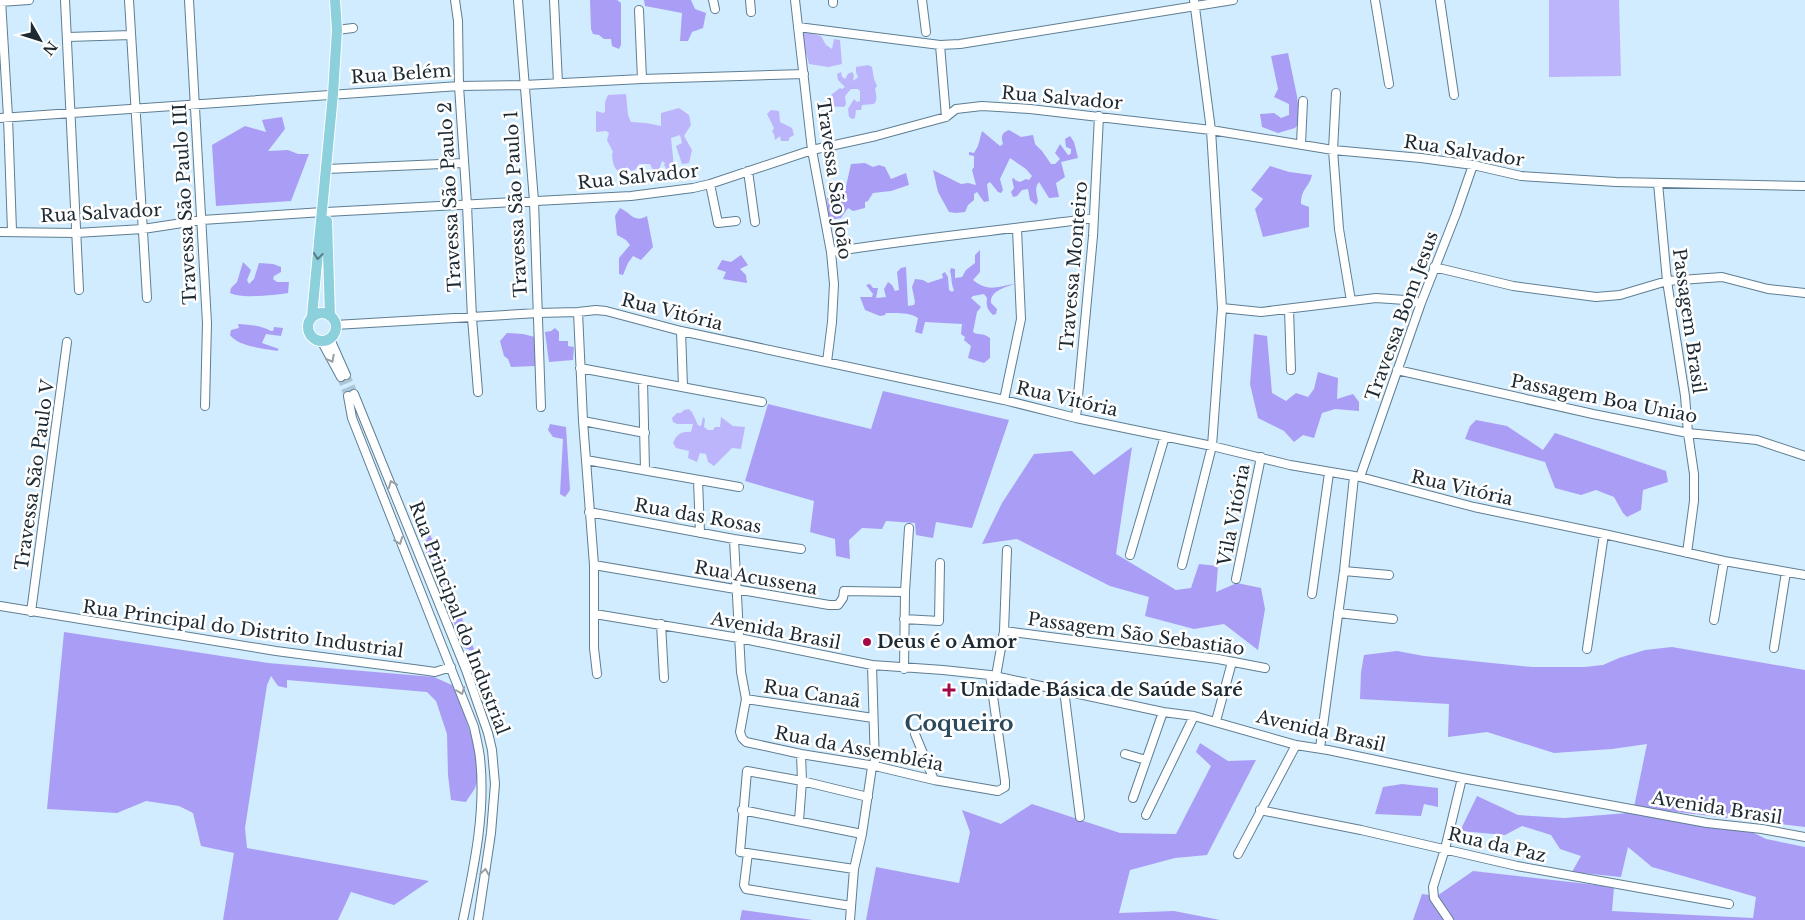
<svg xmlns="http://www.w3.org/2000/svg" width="1805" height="920" viewBox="0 0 1805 920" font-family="'Libre Baskerville',serif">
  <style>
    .green { fill: #bdb5fb }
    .forest { fill: #aa9df6 }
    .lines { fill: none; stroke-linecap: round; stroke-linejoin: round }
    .minor-tunnel { stroke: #acc5d5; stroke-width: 8; stroke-dasharray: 8 4; stroke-linecap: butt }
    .minor-casing { stroke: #5f7e93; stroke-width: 10 }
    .major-casing { stroke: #fff; stroke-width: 12 }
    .minor { stroke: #fff; stroke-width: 8 }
    .major { stroke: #8cd0db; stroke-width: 10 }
    .oneway { stroke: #547d87 }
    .oneway2 { stroke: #999fa3 }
    .poi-dot { fill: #a30945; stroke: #fff; stroke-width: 2 }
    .labels { text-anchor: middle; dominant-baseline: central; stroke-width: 5; stroke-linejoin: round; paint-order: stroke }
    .street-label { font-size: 18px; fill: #1d2a33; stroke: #fff }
    .poi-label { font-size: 18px; font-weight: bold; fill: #1d2a33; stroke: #fff; text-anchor: start }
    .district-label { font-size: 22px; font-weight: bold; fill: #2c4a5c; stroke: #fff }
  </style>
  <rect width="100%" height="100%" fill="#d0ecfe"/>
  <path class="green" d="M1549,0H1619L1621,76L1549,77Z
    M800,30L821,36L826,45L832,49L834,39L840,40L842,64L828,67L809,64Z
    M868,65L872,67L874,79L877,86L875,89C876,94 878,100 874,104L862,105L861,110H856L855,118L852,119L849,117L848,109L854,99L857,102L860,101V91L858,89H851L845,96L846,104L844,107L825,106V101L833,100L831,95L840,88L842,89L845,87L838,80L837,74L841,72L842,77L845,79L848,74L852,72L854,75L853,81L858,77L856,72V67Z
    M626,94L628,115L631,122L646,123L661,126V113L679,108L689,115L691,125L684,136L692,150L689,163L682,164L676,146L682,143L680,135L671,138L674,167L668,171L664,165L665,163L662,161L659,170L654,172L650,164H639L636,169L632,171L627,168L621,173C613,168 613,163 612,154L613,152L607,140L609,133L606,131L596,132V111L603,113L605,112V102L608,95Z
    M771,110L779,111L780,122L792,128L794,135L789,138V141H781L780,136L775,140L774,134L772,132L774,128L767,114Z
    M689,409L692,412L698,425L701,426L703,417L705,419L704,427L708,430H713L715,427H720L721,417L733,426L745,427L741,449L732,448L714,466L708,462L706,454L700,453L697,462L688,458L689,451L676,448L673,443C677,434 681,431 691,432L693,424H677L673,422L672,418L677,413H681L684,410Z"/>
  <path class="forest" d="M590,0H617L621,3V45L619,49L612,46L611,39H604L599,35L593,34L591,29Z
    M644,0H691L695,9L706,13L703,28L692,32L688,41H680L682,13L645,6Z
    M1288,53L1297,96L1300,122L1295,128L1278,133L1262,127L1260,114L1274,113L1281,118L1289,115V104L1274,97L1278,89L1271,56Z
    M282,117L285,129L268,151L288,150L298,154H309L291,201L216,206L212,145L245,126L266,132L262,120Z
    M1009,130L1021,137L1033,135L1035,144L1042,151L1051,164H1055L1060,159L1055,153L1060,144L1068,155H1069L1071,153V149L1066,147L1065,139L1070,136L1074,142L1078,158L1061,162L1065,177L1056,183L1059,197L1049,198L1039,182C1034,187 1037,195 1038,201L1036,205L1030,200L1028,189L1022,190L1017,196L1013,197L1011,192L1014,188L1012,179L1014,178L1015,180L1020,182L1026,179L1029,180L1032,176L1026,169L1010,158L1000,179L1003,190L1001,193L998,192L990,182L987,184L989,201L984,202L977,192L974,194V200L968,205L965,212L955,213L949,212L938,192L933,170L961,184L968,183L976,185L972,170L974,167V156L969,155V152L974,153L978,146L982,131L1000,146L1003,144C1001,137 1001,133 1009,130Z
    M865,163L873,167L879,165L885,167L891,179L906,173L909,185L891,191L873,193L868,201L865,202V208L853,211L848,208L841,218L829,220L827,198L844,195L851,164Z
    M1270,166L1289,172L1312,175C1309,188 1301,188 1301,204L1309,207V227L1263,237L1255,209L1263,199L1251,190Z
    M620,208C632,214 634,223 647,216L653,247L641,260L633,256L628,263L623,275L619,274V258L630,245L626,240L617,235L615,216Z
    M980,250V272L973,280C988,292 996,287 1014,284C1004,288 990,291 991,303L997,309L996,314L993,315C987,309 986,306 987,298L984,294L973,296L971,298L981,307L977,312L973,332C979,336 982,332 990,338V358L984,363L968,358L971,346L964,340L965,337L961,334L962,324L925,322L922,334L915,332L918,318C909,312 897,313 886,313L885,315L880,316L865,310L860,297H872L873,294L866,285L870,284L873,288H878L876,298L886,297L884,289L888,282L892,285L895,291L899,290L897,272L901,268L906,267L908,306L914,305L915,302L912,287L915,279L923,280L928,283L943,278L942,274L945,272L948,277L949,290L952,292L954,290C951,284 952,278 950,271L951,268L955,269V278L962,277L966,270L975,263V255Z
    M741,255L748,265L740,269L746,275L747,283L723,279L726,272L717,269L722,260L731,262Z
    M243,262L251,270L247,280L249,284L254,279L259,263L273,264L281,267V272L274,276L273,279L277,282H289L288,293C275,295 242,299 230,293L231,288L237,282Z
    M238,324C250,325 261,325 271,331H273L274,327L283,328L281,336L266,334L262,343L279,349L277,351C263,348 239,347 230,335L231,330L239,328Z
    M555,328L559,332V341H568V346L574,347L573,360L549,362L545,332L551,331Z
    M507,333L523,334L535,337V366L511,367L508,359L504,356L500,341Z
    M1254,334L1267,336L1272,393L1286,401L1296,393L1308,397L1314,389L1318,372L1338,378L1337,399L1353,394L1359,402V411L1335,409L1322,413L1314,438L1303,435L1294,442L1284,431L1258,418L1250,384Z
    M883,391L1009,420L972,528L936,522L933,538L916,535L915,523L886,521L882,529L862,528L849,540L850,559L836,556L835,539L810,532L814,501L745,481L768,404L871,429Z
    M1476,420L1507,426L1543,450L1555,433L1666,471L1668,482L1643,490L1641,510L1627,517L1623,513L1614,497L1596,490L1581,495L1555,488L1545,462L1465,439L1470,426Z
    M550,424L566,427L570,490L565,497L560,494L563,439L553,437L548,430Z
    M1132,447L1116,554L1176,590L1191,588L1199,564L1218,566L1216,592L1237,583L1261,588L1265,609L1258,650L1224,624L1194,629L1145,616L1149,597L1110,586L1017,539L982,544L1002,503L1034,454L1072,451L1094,475Z
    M430,534L475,652L464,648L423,545Z
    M64,632L268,663L434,677L454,686C463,711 483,759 476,785C475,790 469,796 466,802L451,800L448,775L447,734L436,701L427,692L287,680V688L278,686L271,676L267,685L245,828L247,848L429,881L394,905L351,892L338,920H223L234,853L201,846L193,813L179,806L146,801L117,813L47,809Z
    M1672,647L1805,670V827L1634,807L1647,744L1612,749L1554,753L1487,732L1448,737L1449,704L1360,699L1361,672L1364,655L1397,651L1424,656L1532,667H1585L1603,665L1619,658L1645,650Z
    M1200,743L1228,761L1256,760L1207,855L1175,858L1130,870L1119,913L1174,911L1220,920H866L876,867L959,883L970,832L962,810L1001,824L1032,804L1120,833L1176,834L1211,766L1196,752Z
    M1402,784L1438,788V807L1424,804L1421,816L1375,814L1383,787Z
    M1477,796L1518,815L1564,818L1628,813L1754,833L1766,839L1805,847V920H1413L1422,894L1437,896L1473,871L1614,887L1612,911L1753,918L1756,897L1652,867L1628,847L1621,877L1572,872L1581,856L1560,849L1551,835L1522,826L1505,835L1460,831Z
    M742,910L813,920H740Z"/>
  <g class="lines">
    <path class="minor-tunnel" d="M346,375L354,394
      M341,377L348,396"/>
    <defs>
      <path id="minor" d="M1,0L8,117L12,231
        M65,0L79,290
        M129,0L147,298
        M189,0L207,323L205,406
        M455,0L458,21L459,86L467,205L472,318L478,392
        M518,0L534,201L541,407
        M554,0L558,83
        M713,0L715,9
        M750,0L751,12
        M795,0L812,150L831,252L834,284L832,322L827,362
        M833,0V3
        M922,0L926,32
        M1375,0L1389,84
        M1440,0L1454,95
        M0,2L29,0
        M639,10L642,79
        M798,27L940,45L960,44L1233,0
        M337,30L353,28
        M68,37L131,35
        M940,45L946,117
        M1336,93L1333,150L1339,229L1351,301
        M0,118L459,86L524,85L642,79L804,74
        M1301,144L1303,101
        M327,169L464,163
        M748,171L755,222
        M1658,183L1667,281L1685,396L1688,433L1694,474V501L1687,553
        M710,184L718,223L736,221
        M326,212L631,196L693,188L710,184L812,150L876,136L946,117L956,109L982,106L1030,109L1211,130L1333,150L1421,158L1473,165L1521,176L1616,182L1805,186
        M0,232L76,233L143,229L202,220L323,212
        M831,252C918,238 1006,230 1094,218
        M1434,267L1513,286L1596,297L1620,295L1667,281L1722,277L1768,289L1805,293
        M1222,308L1261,312L1376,298L1405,300L1421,303
        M1289,309L1291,370
        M578,312L583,421L594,565V648L597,674
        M335,325L538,313L578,312L596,310L606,311L681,331L1004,400L1076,418L1212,446L1290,465L1360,477L1474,507L1604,534L1724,561L1805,575
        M681,331L683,387
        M330,339L346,375
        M321,340L341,377
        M580,368L762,402
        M1397,370L1593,414L1688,433L1757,440L1805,456
        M643,380L645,470
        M354,394L466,670L488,733L492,750L495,784L491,833L478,920
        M348,396L352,418L474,727C476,737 479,748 480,758C486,812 474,867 463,920
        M1004,400L1021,319L1017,229
        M1076,418L1093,236L1099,116
        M583,421L645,433
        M586,460L739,487
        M1360,477L1421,303L1456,214L1473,165
        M698,480L700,533
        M589,512L734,539L801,549
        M734,539L741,672L746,699L740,732L742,738L746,742L801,754L875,766L934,780L998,791L1005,787V781L990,675
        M1130,555L1165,436
        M594,565L829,605H838L843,598L844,591L905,592
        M1182,565L1212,446L1222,308L1211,130L1194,0
        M1344,571L1389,575
        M1236,579L1261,457
        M1312,594L1329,473
        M0,606L276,651L421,670L435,672L451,667
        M31,612L67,342
        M1338,613L1393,619
        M595,614L739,638L872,665L943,670L990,675L1163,712L1194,716L1296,745L1328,750L1462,778L1707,823L1762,829L1805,837
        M904,619L939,621L940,563
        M1714,620L1724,561
        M661,624L664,678
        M1004,631L1218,659L1265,668
        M1774,648L1786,572
        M1587,649L1604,534
        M872,665L875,766
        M904,669L905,592L909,528
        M996,676L1004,631L1007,550
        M1064,690L1080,817
        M746,699L873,718
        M1216,721L1232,662
        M915,734L934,780
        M1320,748L1344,571L1354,477
        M1125,754L1146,760
        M1133,798L1163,712
        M742,810L862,834
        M1260,810L1361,830L1517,866L1729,904
        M1146,815L1194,716
        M799,821L802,781L801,754
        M748,853L744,885L746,889L851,906
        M1238,854L1296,745
        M854,869L740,852L747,771L802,781L868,797
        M850,920L854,869L862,834L872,767
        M1449,920L1434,898L1433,887L1445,849L1462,778"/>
      <path id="major" d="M327,221L330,316
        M308 327a14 14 0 1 1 28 0a14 14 0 1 1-28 0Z
        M312,316L333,94L337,30L335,0"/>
    </defs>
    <use href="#minor" class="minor-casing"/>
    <use href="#major" class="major-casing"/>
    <use href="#minor" class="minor"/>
    <use href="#major" class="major"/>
  </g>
  <defs><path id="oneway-chevron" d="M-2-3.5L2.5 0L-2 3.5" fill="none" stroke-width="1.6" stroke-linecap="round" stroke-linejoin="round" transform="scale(1.25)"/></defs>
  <use class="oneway" href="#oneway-chevron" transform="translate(318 256) rotate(96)"/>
  <g class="oneway2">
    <use href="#oneway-chevron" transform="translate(331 359) rotate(62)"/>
    <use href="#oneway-chevron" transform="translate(392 484) rotate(-112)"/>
    <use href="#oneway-chevron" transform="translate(399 541) rotate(69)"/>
    <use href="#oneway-chevron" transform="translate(461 691) rotate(69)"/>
    <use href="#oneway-chevron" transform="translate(485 872) rotate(-81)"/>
  </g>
  <g class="poi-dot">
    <circle cx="867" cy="642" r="5"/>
    <path d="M946.5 682.5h5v5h5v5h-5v5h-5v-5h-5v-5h5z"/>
  </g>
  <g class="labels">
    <g class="street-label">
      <text transform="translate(401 74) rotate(-4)">Rua Belém</text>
      <text transform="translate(1062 98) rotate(5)">Rua Salvador</text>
      <text transform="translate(1464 151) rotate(9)">Rua Salvador</text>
      <text transform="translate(638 177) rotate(-6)">Rua Salvador</text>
      <text transform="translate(834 179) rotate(82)">Travessa São João</text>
      <text transform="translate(450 197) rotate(-93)">Travessa São Paulo 2</text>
      <text transform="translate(185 204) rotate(-93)">Travessa São Paulo III</text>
      <text transform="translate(516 204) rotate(-93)">Travessa São Paulo 1</text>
      <text transform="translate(101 213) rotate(-3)">Rua Salvador</text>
      <text transform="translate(1074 266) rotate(-85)">Travessa Monteiro</text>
      <text transform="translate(672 312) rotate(14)">Rua Vitória</text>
      <text transform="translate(1402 316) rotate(-70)">Travessa Bom Jesus</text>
      <text transform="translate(1689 321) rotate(82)">Passagem Brasil</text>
      <text transform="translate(1067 399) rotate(13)">Rua Vitória</text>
      <text transform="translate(1604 399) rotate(11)">Passagem Boa Uniao</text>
      <text transform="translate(35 475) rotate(-82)">Travessa São Paulo V</text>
      <text transform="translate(1462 488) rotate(13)">Rua Vitória</text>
      <text transform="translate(1234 515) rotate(-79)">Vila Vitória</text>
      <text transform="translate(698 516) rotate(10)">Rua das Rosas</text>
      <text transform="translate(756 578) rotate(10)">Rua Acussena</text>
      <text transform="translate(459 618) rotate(69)">Rua Principal do Industrial</text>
      <text transform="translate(243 629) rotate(8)">Rua Principal do Distrito Industrial</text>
      <text transform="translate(776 631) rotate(11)">Avenida Brasil</text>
      <text transform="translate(1136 634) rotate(8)">Passagem São Sebastião</text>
      <text transform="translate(812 694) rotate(9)">Rua Canaã</text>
      <text transform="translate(1321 731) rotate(13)">Avenida Brasil</text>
      <text transform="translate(859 749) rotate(11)">Rua da Assembléia</text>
      <text transform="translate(1717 808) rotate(9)">Avenida Brasil</text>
      <text transform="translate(1497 845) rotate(13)">Rua da Paz</text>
    </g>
    <g class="poi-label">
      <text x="877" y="642">Deus é o Amor</text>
      <text x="960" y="690">Unidade Básica de Saúde Saré</text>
    </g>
    <g class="district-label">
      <text x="959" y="723">Coqueiro</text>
    </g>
  </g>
  <g transform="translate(40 40) rotate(129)" stroke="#ffffff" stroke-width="4" paint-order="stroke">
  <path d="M0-4L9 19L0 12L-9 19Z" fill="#1d2a33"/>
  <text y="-8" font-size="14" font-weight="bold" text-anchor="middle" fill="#1d2a33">N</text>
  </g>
</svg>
